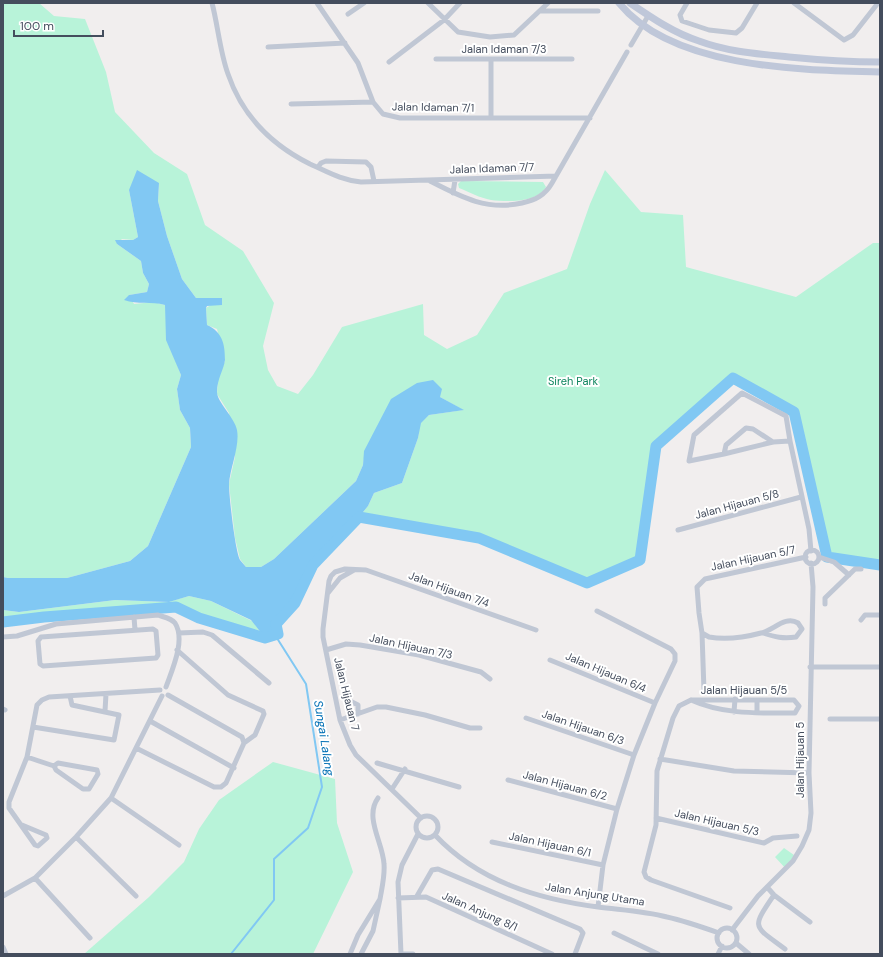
<svg xmlns="http://www.w3.org/2000/svg" width="883" height="957" viewBox="0 0 883 957" font-family="'DM Sans',sans-serif">
  <style>
    .green { fill: #b8f3d9 }
    .water { fill: #81c8f3 }
    .lines { fill: none; stroke-linecap: round; stroke-linejoin: round }
    .stream { stroke: #81c8f3; stroke-width: 2 }
    .river { stroke: #81c8f3; stroke-width: 11 }
    .minor { stroke: #c0c7d4; stroke-width: 5 }
    .secondary { stroke: #bfc7d9; stroke-width: 7 }
    .labels { text-anchor: middle; dominant-baseline: central; stroke-width: 4; stroke-linejoin: round; paint-order: stroke }
    .street-label { font-size: 11px; fill: #444d5d; stroke: #fff }
    .park-label { font-size: 11px; fill: #0f855e; stroke: #fff }
    .water-label { font-size: 12px; font-style: italic; fill: #006fb4; stroke: #fff }
  </style>
  <rect width="100%" height="100%" fill="#f1eeee"/>
  <path class="green" d="M3,3H39L54,16L85,19L106,72L115,112L154,153L187,174L205,225L243,251L274,303L263,346L268,370L277,386L298,394L313,375L342,327L423,304L424,335L447,349L477,335L504,293L567,269L590,204L605,170L641,212L683,215L686,267L796,297L873,243H880V565L827,557L794,412L733,378L656,446L640,560L587,583L479,538L359,517L368,506L374,493L402,483L418,438L420,423L429,415L463,410L440,397L365,451L363,465L356,481L274,559L261,567H246L240,559L235,538L229,484L235,457L229,413L217,394L218,377L225,361L217,329L207,325L206,308L222,298H196L182,279L167,236L158,201L159,183L129,190L138,237L133,240L122,239L117,244L141,261L143,273L149,284L147,292L129,295L134,304L153,302L165,305L175,359L181,375L177,389L180,410L190,428L191,447L148,546L130,561L67,578H8L3,577Z
    M461,181L543,182L546,187C537,203 507,202 491,200C480,198 469,192 459,188L458,184Z
    M189,596L211,601L252,621L265,638L199,618L176,607L45,617L3,622V610L19,612L115,600L168,602Z
    M273,762L335,779L337,823L353,872L313,954H84L149,897L184,862L199,829L219,800Z
    M784,848L794,855L786,869L775,857Z"/>
  <path class="water" d="M137,170L159,183L158,201L167,236L182,279L196,298H222V305L207,306L206,308L207,325C222,332 225,343 225,360C224,369 217,379 217,392C217,402 235,418 237,430C240,446 230,468 229,484C229,496 235,550 240,560C242,562 244,565 246,567H261L274,559L356,481L363,465L364,451L391,399L417,383L433,380L442,389L440,397L464,410L429,415L421,423L418,438L402,483L374,493L368,506L359,517L313,565L295,603L276,624L278,634L265,638L251,620L211,601L189,596L169,602L115,600L19,612L3,610V577L8,578H67L130,561L148,546L191,447L190,428L180,410L177,389L181,375L166,340L165,305C151,301 138,305 124,300L129,295L147,292L149,284L143,273L141,261L117,244L115,240H133L138,237L129,190Z"/>
  <g class="lines">
    <path class="stream" d="M231,954L274,900V859L308,828L322,787L306,684L275,635"/>
    <path class="river" d="M3,622L44,617L176,607L199,618L265,638L278,634L276,624L295,603L313,565L359,517L479,538L587,583L640,560L656,446L733,378L794,412L827,557L880,565"/>
    <path class="minor" d="M212,3C218,26 220,52 228,74C242,115 272,145 310,164C328,172 341,180 361,182L556,176
      M317,3L358,63L373,102L383,114L400,118H590
      M428,3L458,32L490,37L514,35L548,3
      M687,3L680,15L682,21L709,30L736,33L742,28L757,3
      M794,3L844,40L853,35L878,3
      M541,11H598
      M348,14L364,3
      M631,45L648,16
      M268,47L345,43
      M436,59H572
      M389,62L444,20L460,3
      M291,104L373,102
      M491,117V59
      M318,167L321,163L326,161L366,162L371,167L374,181
      M430,181C461,197 487,211 522,203C536,200 545,195 552,183L627,52
      M453,193L455,180
      M790,441L786,416L742,393L694,435L689,461L724,454L773,442L790,441L809,529L811,551
      M724,454L726,445L746,428L753,429L773,442
      M678,530L801,497
      M805 557a7 7 0 1 1 14 0a7 7 0 1 1-14 0Z
      M819,557L834,562L849,575
      M328,593L340,578L354,570
      M825,604V598L855,569H861
      M597,611L671,649L675,654V661L655,703L634,755L617,809L603,865L598,907
      M134,617L135,630
      M861,620L865,615H880
      M153,629L156,631L158,655L156,658L43,666L40,664L38,641L41,637Z
      M179,633L203,632L212,635L269,683
      M702,633L704,691
      M763,633C775,637 783,639 796,637L802,629L798,623C785,615 773,631 761,633C746,637 725,640 709,637L702,633L699,613L697,587L705,579L806,557
      M3,637L17,636L56,624L158,615C163,617 171,618 175,623C186,640 172,670 166,687
      M177,650L228,695L263,711L264,714L255,735L244,743
      M326,650L346,644L360,645L419,655L481,672L490,679
      M550,660L655,703
      M810,667H880
      M691,700C724,715 760,713 795,713L799,706L794,700H691L679,706L673,718L657,771L656,825L644,872L646,877L651,880L730,908
      M757,700V713
      M350,701L358,705V714
      M3,709L5,710
      M105,711L106,694
      M734,712L735,699
      M526,718L634,755
      M830,719H880
      M340,720L377,707H386L425,715L470,728H480
      M150,721L234,768
      M33,727L114,740L119,715L72,705L70,696
      M136,748L214,787H221L226,783L244,743L242,737L168,695
      M27,757L54,766L56,770L83,789H89L98,774L97,770L58,763L54,766
      M660,759L734,771L809,773
      M377,763L459,787
      M508,780L617,809
      M392,789L405,769
      M111,798L179,845
      M378,798C364,817 383,843 384,864C385,876 382,887 380,899
      M416 827a11 11 0 1 1 22 0a11 11 0 1 1-22 0Z
      M421,818L356,755L350,745L340,720L323,637V629L329,581L331,576L335,572L345,569L366,570L536,630
      M656,818L764,843L773,838L797,836
      M22,825L46,835L47,838L38,846L35,845L9,808V802L27,757L37,705L42,700L49,697L160,690
      M435,835C478,881 537,899 598,907C621,910 644,911 667,917C685,921 702,927 719,933
      M76,837L136,896
      M492,842L603,865
      M35,878L90,938
      M767,887L774,895L810,922
      M774,895C751,929 753,925 785,949
      M3,896L35,878L76,837L111,798L162,696
      M417,896L432,870L438,869L580,929L583,933L575,954
      M398,898L426,897L552,954
      M717 938a10 10 0 1 1 20 0a10 10 0 1 1-20 0Z
      M732,930L758,896L793,861L802,846L809,830L811,813L809,773L813,587L811,563
      M614,933L658,954
      M736,943L749,954
      M3,947L6,954
      M350,954L358,935L380,899L373,931L361,954
      M401,954L398,882L402,865L418,834
      M401,954H413
      M718,954L722,946"/>
    <path class="secondary" d="M619,3C673,69 802,70 880,72
      M630,3C652,18 674,33 699,41C728,52 759,54 789,57C819,60 850,62 880,62"/>
  </g>
  <g class="labels">
    <g class="street-label">
      <text x="504" y="49">Jalan Idaman 7/3</text>
      <text transform="translate(433 107) rotate(1)">Jalan Idaman 7/1</text>
      <text transform="translate(492 168) rotate(-2)">Jalan Idaman 7/7</text>
      <text transform="translate(737 504) rotate(-15)">Jalan Hijauan 5/8</text>
      <text transform="translate(753 558) rotate(-12)">Jalan Hijauan 5/7</text>
      <text transform="translate(449 589) rotate(20)">Jalan Hijauan 7/4</text>
      <text transform="translate(411 646) rotate(12)">Jalan Hijauan 7/3</text>
      <text transform="translate(606 672) rotate(23)">Jalan Hijauan 6/4</text>
      <text x="744" y="690">Jalan Hijauan 5/5</text>
      <text transform="translate(347 694) rotate(76)">Jalan Hijauan 7</text>
      <text transform="translate(583 727) rotate(19)">Jalan Hijauan 6/3</text>
      <text transform="translate(800 760) rotate(-90)">Jalan Hijauan 5</text>
      <text transform="translate(565 785) rotate(15)">Jalan Hijauan 6/2</text>
      <text transform="translate(717 822) rotate(13)">Jalan Hijauan 5/3</text>
      <text transform="translate(550 844) rotate(12)">Jalan Hijauan 6/1</text>
      <text transform="translate(595 894) rotate(9)">Jalan Anjung Utama</text>
      <text transform="translate(480 911) rotate(24)">Jalan Anjung 8/1</text>
    </g>
    <g class="park-label">
      <text x="573" y="381">Sireh Park</text>
    </g>
    <g class="water-label">
      <text transform="translate(324 738) rotate(81)">Sungai Lalang</text>
    </g>
  </g>
  <rect width="883" height="957" fill="none" stroke="#444d5d" stroke-width="8"/>
  <path d="M14 30v6h89v-6" fill="none" stroke="#444d5d" stroke-width="2"/>
  <text x="20" y="30" font-size="12" fill="#444d5d" stroke="#ffffff" stroke-width="3" paint-order="stroke">100 m</text>
</svg>
